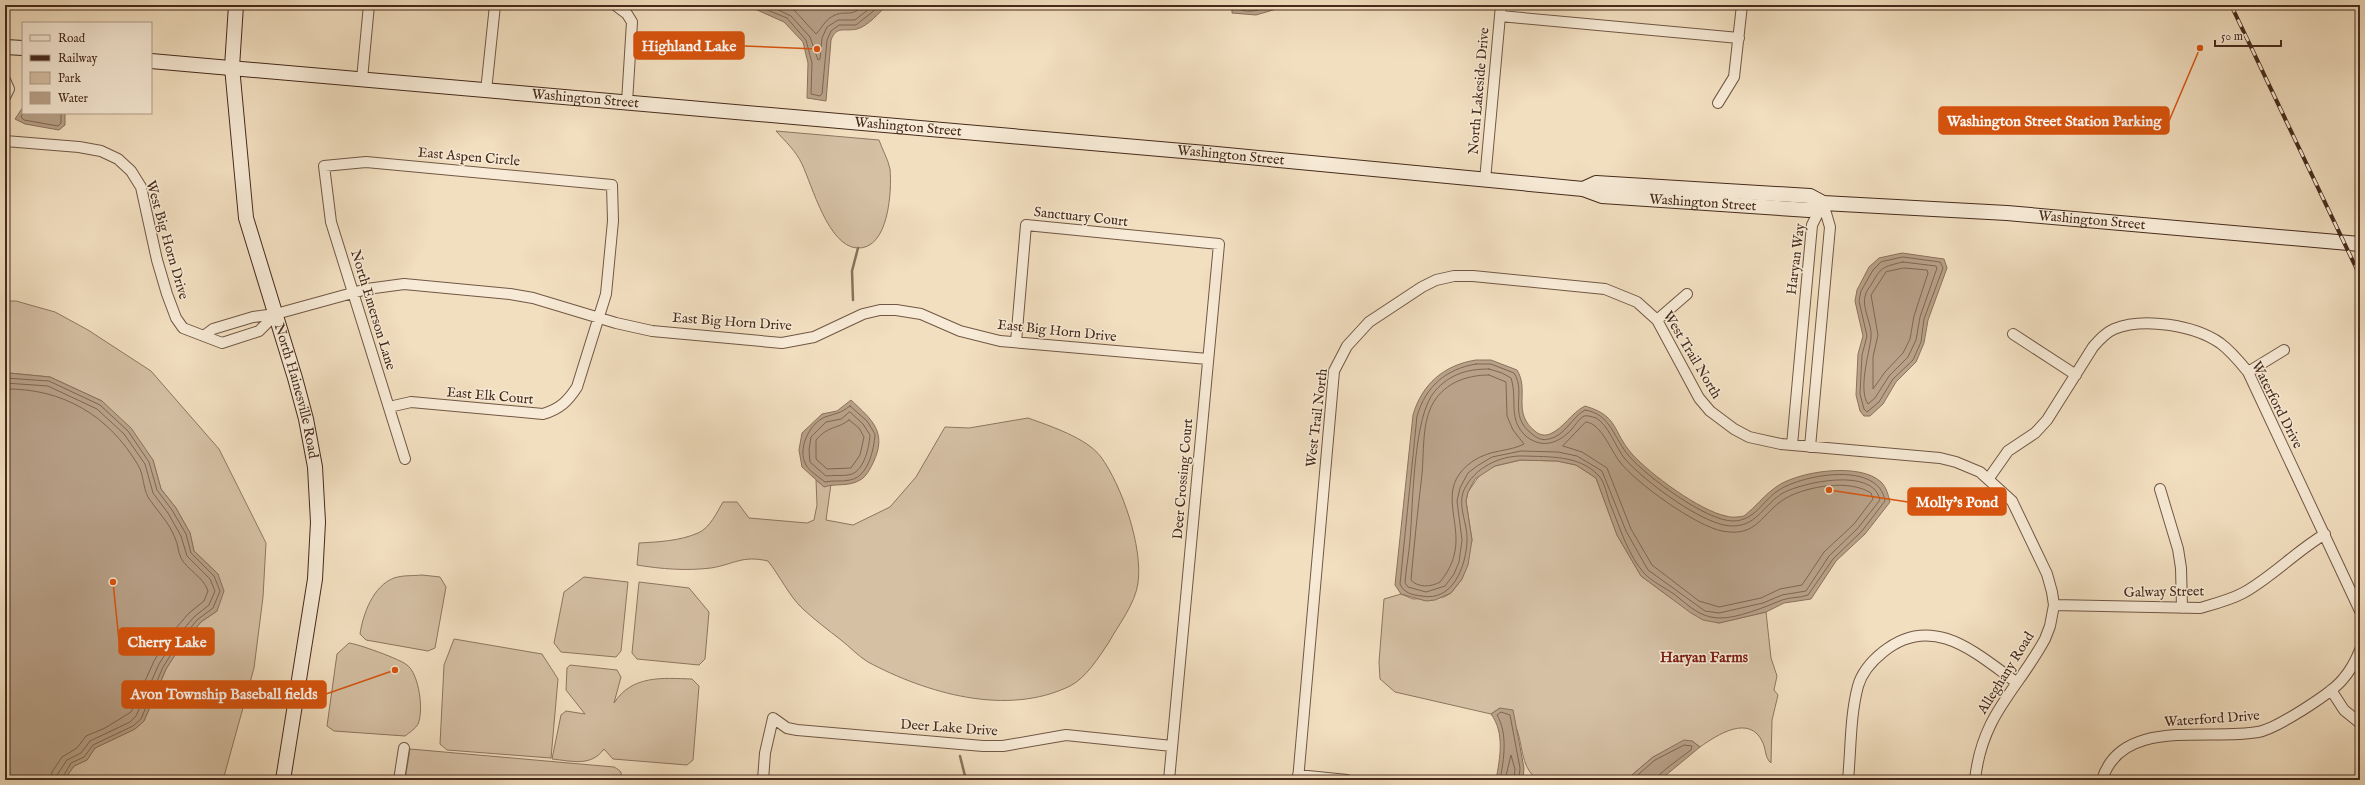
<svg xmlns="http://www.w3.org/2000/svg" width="2365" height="785" viewBox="0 0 2365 785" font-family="'IM FELL English',serif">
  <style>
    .green { fill: #d5c0a4; stroke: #8e7560 }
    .water { fill: #b8a188; stroke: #8a715c }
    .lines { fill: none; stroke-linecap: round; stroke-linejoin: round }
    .shore { stroke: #7f6652; stroke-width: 1 }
    .stream { stroke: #8a715c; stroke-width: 2.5 }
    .street-casing { stroke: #715744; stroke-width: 12 }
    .secondary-casing { stroke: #462a1b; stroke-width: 16 }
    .street { stroke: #f7ead6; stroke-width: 10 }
    .secondary { stroke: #f7ead6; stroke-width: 14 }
    .rail-casing { stroke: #462a1b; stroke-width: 4 }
    .rail { stroke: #f7ead6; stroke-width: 2.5; stroke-dasharray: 8; stroke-linecap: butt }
    .labels { text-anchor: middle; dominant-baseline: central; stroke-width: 3; stroke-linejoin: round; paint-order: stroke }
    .street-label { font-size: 14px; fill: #462a1b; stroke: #f7ead6 }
    .neighbourhood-label { font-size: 15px; font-weight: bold; fill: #7a1f14; stroke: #f7ead6 }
    .leader { fill: none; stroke: #d8540e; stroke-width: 1.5 }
    .callout-dot { fill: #d8540e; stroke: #f7ead6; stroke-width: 1.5 }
    .callout { fill: #d8540e; stroke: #d8540e; stroke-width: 1.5 }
    .callout-label { font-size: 15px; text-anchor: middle; font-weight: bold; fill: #fff }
  </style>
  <rect width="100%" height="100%" fill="#f2dfc0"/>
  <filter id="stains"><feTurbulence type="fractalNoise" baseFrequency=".005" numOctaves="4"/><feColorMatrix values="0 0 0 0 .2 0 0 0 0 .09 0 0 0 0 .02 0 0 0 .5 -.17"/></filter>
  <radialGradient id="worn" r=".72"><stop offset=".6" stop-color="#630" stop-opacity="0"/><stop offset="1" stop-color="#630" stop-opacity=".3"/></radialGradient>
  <path class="green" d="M776,131L879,140C882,149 888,159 890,169C892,190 889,250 857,248C828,246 812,185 802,164C796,151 785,141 776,131Z
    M5,301H16L55,312L88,330L151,371L219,449L266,543L263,597L254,668L223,780H64L74,766L87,760L95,748L135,729L144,721L166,669L182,644L201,622L217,611L218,574L194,551L190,533L176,508L161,489L153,460L102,401L50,377L9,373L5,375Z
    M1028,418C1050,426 1087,438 1101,457C1122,486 1143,547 1138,583C1135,604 1119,624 1109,642C1099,657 1086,678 1070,686C1007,717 926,693 868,662C858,656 850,647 841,640C828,630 815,620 803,609C789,596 780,576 768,561C742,555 735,564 711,568C686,571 661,569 637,565L639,543C657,542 680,541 698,533C710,528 717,512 723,502H737L749,518L807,523L814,520L817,505L816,480L824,486L831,484L826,520L853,525L890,507L916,477L945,427L969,428Z
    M1521,460L1558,461L1576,465L1596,478L1617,535L1641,576L1671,598L1719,623L1766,612L1771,658L1777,676L1774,690L1778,695L1772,720L1771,763C1765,758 1766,750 1763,743C1750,713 1717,735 1700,747L1692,741L1653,757L1626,780H1539C1521,770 1523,746 1517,730C1514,722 1505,714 1500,708L1491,714L1395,692L1380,679L1379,662L1384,599L1401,594L1413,599L1444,597L1451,593L1462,579L1472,540L1466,501L1468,492L1481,473L1495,466Z
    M422,575L440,577L446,587L435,648L428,651L366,640L360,634C363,614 373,586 394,578C403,575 413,576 422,575Z
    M584,577L628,582L621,651L616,657L561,652L554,643L564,592Z
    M639,582L689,588L709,612L705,659L699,665L637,659L632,653Z
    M454,639L542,654L558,679L551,758L447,750L440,744L444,665Z
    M349,643C358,644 400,659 407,665C419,674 424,710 418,724C416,728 409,733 405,736L334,731L327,726L337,654Z
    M570,665L617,670L621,677L614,703C632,675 662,678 692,679L699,686L693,760L687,765L613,759L604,749C591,767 572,761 552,759L561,715L566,711L585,714L566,690L567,668Z
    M410,749L614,767C621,771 623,772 620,780H405Z"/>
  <path class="water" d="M746,5H887C879,13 868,26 857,29C844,32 837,25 831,40L826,101L807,98L808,63L803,42L784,22Z
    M1187,5H1290L1256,15L1232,13V10C1228,8 1221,5 1217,9Z
    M23,107V113H65V125L59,130L25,124L15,119Z
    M1902,253L1944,259L1947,268L1928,320L1924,343L1916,362L1896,382L1883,404L1870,416H1864L1860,411L1856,395L1858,354L1863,336L1855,301L1857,290L1869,267L1879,258Z
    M1476,360H1491L1517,370C1530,391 1511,413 1536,432C1540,435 1545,436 1550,434C1564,428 1571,413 1585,406C1619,416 1612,431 1632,454C1650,474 1700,511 1726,516C1732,518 1738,517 1744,516C1756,507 1764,495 1776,487C1798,471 1860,462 1881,482C1887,488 1888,495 1890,502L1865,534L1836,561L1811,599L1784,603L1766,612L1719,623L1703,620L1691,613L1641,576L1617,535L1596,478L1576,465L1557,461L1520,460L1495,466L1475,479L1468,492L1466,501L1472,540L1468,565L1462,579L1451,593L1435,600L1426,601L1401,594L1395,585L1413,415C1422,384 1444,365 1476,360Z
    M9,373L50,377L102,401L131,428L153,460L161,489L176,508L190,533L194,551L218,574L224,591L217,611L201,622L182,644L166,669L144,721L135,729L95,748L87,760L74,766L64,780H5V375Z
    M851,400C872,420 888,432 873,463C870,469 866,477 860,480C849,487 836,483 824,487L802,467L799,450L802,433L822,414L837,411Z
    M1500,708L1513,710L1524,768L1523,780H1496C1500,758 1505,733 1491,714Z
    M1684,740L1692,741L1700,747L1660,780H1626L1653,757Z"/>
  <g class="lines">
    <path class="shore" d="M755,5L787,18L806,40L812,63L811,94L820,96L822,94L827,40L831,31L839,25H856L881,5
      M768,5L791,16L810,37L818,60L820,59L822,38L827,27L838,20H855L874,5
      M783,5L794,10L816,34C822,28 824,21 833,16C846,9 850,19 864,5
      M1231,5C1247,16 1258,10 1276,5
      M23,113L21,117L24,120L58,126L61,123V113
      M1903,257L1940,262L1943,268L1924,319L1921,342L1913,360L1893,379L1879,402L1867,412L1864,409L1860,394L1862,355L1867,336L1859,301L1861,291L1873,270L1881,262Z
      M1903,262L1936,266L1937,268L1920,317L1916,340L1908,357L1889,376L1875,398L1868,404C1858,390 1869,354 1871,338C1873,324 1860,307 1866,293C1867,290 1869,288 1871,285C1881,267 1882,267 1903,262Z
      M1904,268L1927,270L1928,273L1914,316L1910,339L1903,353L1885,372L1873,389V357L1878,335L1871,295L1886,272Z
      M1476,364H1491L1514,373C1527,393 1507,415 1532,434C1537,438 1542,441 1549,439C1565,436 1572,417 1585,410C1611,414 1614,439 1629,456C1646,476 1706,521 1733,521C1755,521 1763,500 1779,490C1804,474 1879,461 1885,501L1862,531L1833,559L1808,595C1800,598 1790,597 1782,600C1765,607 1736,619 1718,618C1699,617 1688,605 1674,594C1664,587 1652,582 1644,573C1628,555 1620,528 1611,506C1607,497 1605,481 1598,475C1579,455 1549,457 1524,456C1500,455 1474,468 1464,490C1457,506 1468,524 1467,541C1466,566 1453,602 1422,596C1412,595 1404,593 1400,584L1417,416C1426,386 1446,369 1476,364Z
      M1489,369L1502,373L1511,378C1518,400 1507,420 1527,437C1543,449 1559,443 1572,429C1575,425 1580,418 1584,416C1587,415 1593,417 1596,418C1608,424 1616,448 1625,459C1643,480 1706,528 1734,526C1758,525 1764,504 1783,493C1803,482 1874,467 1880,500L1858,528L1829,556L1806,591L1782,595L1763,603L1719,613L1705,611L1648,570L1626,531L1602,471L1577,456L1558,452L1521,451L1492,457L1477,466L1468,473L1460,488L1457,501L1462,540L1459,562L1454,574L1445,586L1426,592L1408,587L1405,583C1406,568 1409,554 1410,540C1413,506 1413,415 1435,391C1450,374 1467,369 1489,369Z
      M1489,375L1506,382L1507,416L1513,430L1524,444C1509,452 1491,449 1473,461C1440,484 1456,510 1456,540C1456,556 1450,570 1440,582C1431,587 1418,588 1411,580C1414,545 1418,509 1422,474C1424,453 1422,426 1431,407C1442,384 1465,375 1489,375Z
      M5,378L49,381L100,405L128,431L149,462L157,490L172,510L186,534L191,553L214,576L220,591L213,608L197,620L179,642L163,667L141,719L133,726L93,745L84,757L71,763L61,780
      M5,383L48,386L97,409L124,434L145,464L153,493L168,513L181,536L187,556L210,579L215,591L209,605L194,617L175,639L159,664L136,716L130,722L90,741L81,753L67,760L57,775L56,780
      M5,389C63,388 109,416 138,465C144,475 143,488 148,497C157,511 169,522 175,538C178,544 178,552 181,558C188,571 203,576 208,591L204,601L189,613L170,635L154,661L131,712L105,728L86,736L77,748L62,757L52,772L50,780
      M850,406L867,421L875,434C874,450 868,477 850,480C841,482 833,480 825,482C819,477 809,471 806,465C797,449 809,424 825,417C837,413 839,414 850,406Z
      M850,412L863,424L870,435C869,448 864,473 848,475C841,476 833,475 826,476L810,462L809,450L811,437L826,422L841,419Z
      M849,420L859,428L864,437L860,455L851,468L827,469L816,459V440C829,425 836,430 849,420Z
      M1586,422C1601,423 1611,451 1620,462C1636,483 1696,526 1722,531C1758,538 1761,513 1786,498C1808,486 1849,479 1871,493L1873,499L1854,524L1824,552L1802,585L1780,589L1761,598L1719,607L1699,601L1652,565L1631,529L1607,468L1582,452L1563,446Z
      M1500,780C1504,759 1508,734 1497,715L1501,712L1510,715L1520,768L1519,780
      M1505,780L1511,755L1515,769L1514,780
      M1632,780L1655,760L1684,745L1692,746L1691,750L1667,768L1658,776V780"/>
    <path class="stream" d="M853,300L852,271L858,248
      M960,756L966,780"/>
    <defs>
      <path id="street" d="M615,5L627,14L632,22L627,102
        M1500,16L1739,38
        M362,79L369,5
        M5,80L9,89L5,97
        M486,91L495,5
        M1718,103L1734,77L1742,5
        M5,141L79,147L101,151L118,159L131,171L141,187L157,260L167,294L176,318L183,328L222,343L259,331L276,314
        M1485,180L1501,5
        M1657,320L1687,294
        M2013,334L2076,375
        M205,335L213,329L253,317L276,314L367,289L404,284L510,294L533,298L616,323L652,331L782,343L814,337L863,314L880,310H896L921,314L960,331L1000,341L1208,359
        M1016,342L1026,225L1219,244L1169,780
        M2248,372L2284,350
        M389,407L411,402L543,414C560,409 568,401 577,387L606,294L613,221L612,185L366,162L324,166L331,222L405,459
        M1792,445L1812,225L1823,203
        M1810,447L1830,227L1823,203
        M1989,478L2008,451L2035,433L2047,420L2093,347C2099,340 2105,333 2114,329C2143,317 2194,325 2220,343C2231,351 2239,361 2248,372L2360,611
        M2160,489L2178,549L2181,568L2182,608
        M2054,605L2200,608C2214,604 2230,600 2243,593C2272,577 2295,552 2325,534
        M2331,690L2344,710L2360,723
        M1298,775L1347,780
        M399,780L404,748
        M763,780L765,753L773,718L787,728L797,730L983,746H1003L1066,735L1172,746
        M1298,780L1334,371L1347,346L1369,322L1422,287L1436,280L1454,276H1473L1605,289L1637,302L1657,320L1699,398L1710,411L1734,429L1749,437L1781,444L1940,458L1956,462L1980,472L2012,501L2047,574L2052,592L2054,605L2050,626L2045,639C2017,691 1982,714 1975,780
        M1848,780C1851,749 1850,716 1858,686C1862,672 1873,660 1883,652C1932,612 1976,653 2016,682
        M2102,780C2121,717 2208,741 2258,732C2276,729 2332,693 2343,679C2350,671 2356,660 2360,650"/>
      <g id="secondary">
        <path id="s1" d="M236,5L232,67L246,218L295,378L306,419L315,467L318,522L315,579L283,780"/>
        <path d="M5,47L23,48"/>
        <path id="s2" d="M151,61L1206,153L1583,189L1602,196L1809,210L1823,203"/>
        <path id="s3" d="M1583,189L1596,183L1810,196L1823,203L2007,213L2360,244"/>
      </g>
    </defs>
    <use href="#street" class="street-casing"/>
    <use href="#secondary" class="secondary-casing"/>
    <use href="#street" class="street"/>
    <use href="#secondary" class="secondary"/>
    <defs>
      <path id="rail" d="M2231,5L2360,276"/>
    </defs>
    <use href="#rail" class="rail-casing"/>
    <use href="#rail" class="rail"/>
  </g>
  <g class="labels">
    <g class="street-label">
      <text transform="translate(1479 91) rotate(-85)">North Lakeside Drive</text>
      <text stroke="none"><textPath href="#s2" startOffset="436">Washington Street</textPath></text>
      <text stroke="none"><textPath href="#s2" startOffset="760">Washington Street</textPath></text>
      <text stroke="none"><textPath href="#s2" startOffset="1084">Washington Street</textPath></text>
      <text transform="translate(469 157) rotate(5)">East Aspen Circle</text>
      <text stroke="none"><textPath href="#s2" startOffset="1559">Washington Street</textPath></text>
      <text transform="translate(1081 217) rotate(6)">Sanctuary Court</text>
      <text stroke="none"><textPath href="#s3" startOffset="513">Washington Street</textPath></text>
      <text transform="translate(167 240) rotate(74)">West Big Horn Drive</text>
      <text transform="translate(1796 259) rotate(-83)">Haryan Way</text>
      <text transform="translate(373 310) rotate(73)">North Emerson Lane</text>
      <text transform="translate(732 322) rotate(4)">East Big Horn Drive</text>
      <text transform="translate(1057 331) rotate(6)">East Big Horn Drive</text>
      <text transform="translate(1692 355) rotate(59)">West Trail North</text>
      <text stroke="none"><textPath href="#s1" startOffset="394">North Hainesville Road</textPath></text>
      <text transform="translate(490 396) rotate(5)">East Elk Court</text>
      <text transform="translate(2277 405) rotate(63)">Waterford Drive</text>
      <text transform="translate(1317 418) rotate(-83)">West Trail North</text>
      <text transform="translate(1183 479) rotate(-85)">Deer Crossing Court</text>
      <text transform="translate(2164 592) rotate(-1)">Galway Street</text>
      <text transform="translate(2006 673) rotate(-58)">Alleghany Road</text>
      <text transform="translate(2212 719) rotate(-4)">Waterford Drive</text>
      <text transform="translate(949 728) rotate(4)">Deer Lake Drive</text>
    </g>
    <g class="neighbourhood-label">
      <text x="1704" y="657">Haryan Farms</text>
    </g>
  </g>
  <path class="leader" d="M817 49L744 46M2200 48L2169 121M1829 490L1908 502M113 582L119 641M395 670L326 694"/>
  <g class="callout-dot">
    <circle cx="817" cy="49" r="4"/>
    <circle cx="2200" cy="48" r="4"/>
    <circle cx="1829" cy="490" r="4"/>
    <circle cx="113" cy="582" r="4"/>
    <circle cx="395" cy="670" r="4"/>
  </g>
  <g class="callout">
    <rect x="634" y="32" width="110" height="27" rx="4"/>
    <rect x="1939" y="107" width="230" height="27" rx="4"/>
    <rect x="1908" y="488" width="98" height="27" rx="4"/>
    <rect x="119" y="628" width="95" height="27" rx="4"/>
    <rect x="122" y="681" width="204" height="27" rx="4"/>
  </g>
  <g class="callout-label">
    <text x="689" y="51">Highland Lake</text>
    <text x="2054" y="126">Washington Street Station Parking</text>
    <text x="1957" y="507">Molly's Pond</text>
    <text x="167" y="647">Cherry Lake</text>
    <text x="224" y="699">Avon Township Baseball fields</text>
  </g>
  <rect width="2365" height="785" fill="none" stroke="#f2dfc0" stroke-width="20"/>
  <rect x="6" y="6" width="2353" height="773" fill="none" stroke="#462a1b" stroke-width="2"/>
  <rect x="10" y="10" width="2345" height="765" fill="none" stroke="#462a1b"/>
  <rect x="22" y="22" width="130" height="92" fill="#f7ead6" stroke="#b09d8b"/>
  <rect x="30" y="35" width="20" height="6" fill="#f7ead6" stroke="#b09d8b"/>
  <text x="58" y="42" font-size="12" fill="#462a1b">Road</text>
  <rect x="30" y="55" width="20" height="6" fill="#462a1b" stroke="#b09d8b"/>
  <text x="58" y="62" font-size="12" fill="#462a1b">Railway</text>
  <rect x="30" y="72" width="20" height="12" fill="#d5c0a4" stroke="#b09d8b"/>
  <text x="58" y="82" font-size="12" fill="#462a1b">Park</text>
  <rect x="30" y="92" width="20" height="12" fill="#b8a188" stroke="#b09d8b"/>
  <text x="58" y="102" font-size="12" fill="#462a1b">Water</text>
  <path d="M2215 40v6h66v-6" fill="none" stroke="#462a1b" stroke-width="2"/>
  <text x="2221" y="40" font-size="12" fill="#462a1b" stroke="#f7ead6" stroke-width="3" paint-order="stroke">50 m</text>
  <rect width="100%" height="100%" filter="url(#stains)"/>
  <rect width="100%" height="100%" fill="url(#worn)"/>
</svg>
